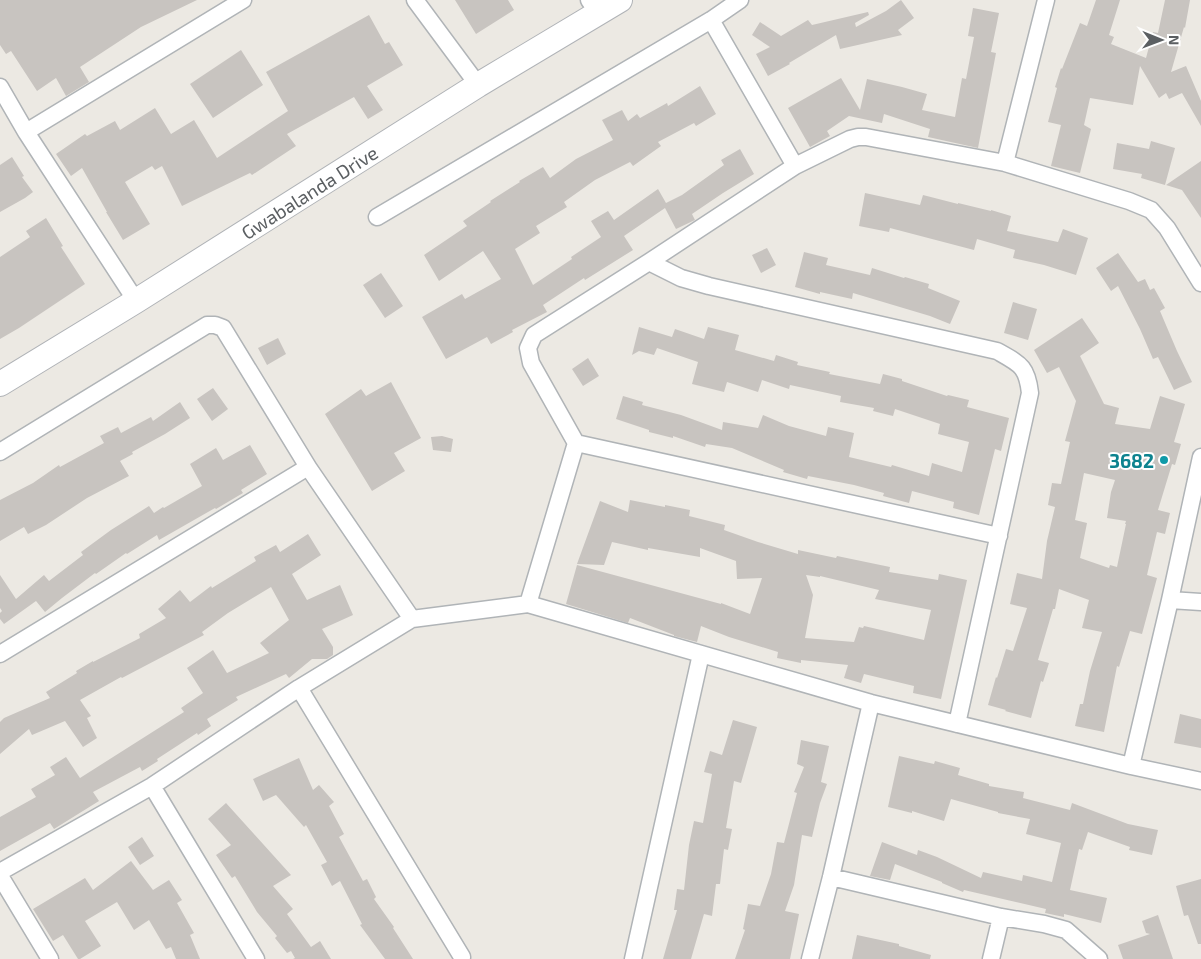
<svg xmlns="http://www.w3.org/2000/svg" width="1201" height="959" viewBox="0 0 1201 959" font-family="'Exo 2',sans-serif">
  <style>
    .building { fill: #c8c4c0; fill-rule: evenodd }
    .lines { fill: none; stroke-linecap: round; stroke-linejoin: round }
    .street-casing { stroke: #b0b4b7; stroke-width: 19 }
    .secondary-casing { stroke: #b0b3b7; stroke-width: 26 }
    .street { stroke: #fff; stroke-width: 16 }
    .secondary { stroke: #fff; stroke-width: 24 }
    .culture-dot { fill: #0f9aa8; stroke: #fff; stroke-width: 2 }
    .labels { text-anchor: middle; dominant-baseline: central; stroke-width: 4; stroke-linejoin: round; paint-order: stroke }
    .street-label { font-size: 19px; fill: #5b5f62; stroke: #fff }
    .culture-label { font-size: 19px; font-weight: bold; fill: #0d838f; stroke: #fff; text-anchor: end }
  </style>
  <rect width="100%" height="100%" fill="#ece9e3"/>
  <path class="building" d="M0,0H197L141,27L80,67L89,82L66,96L56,78L37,91L11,51L6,54L0,45Z
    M455,0H508L514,10L476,34Z
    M901,0L914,18L898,30L902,35L840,49L836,35L789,63L790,64L768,76L756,54L770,47L752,35L760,22L781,36L808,20L812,25L868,12L869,15L855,23L856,27L886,11Z
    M1096,0H1120L1109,35L1114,37L1111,44L1146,58L1153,32L1158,33L1165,0H1190L1185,28L1184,27L1171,72L1186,66L1201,101V126L1182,93L1169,99L1166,93L1159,98L1140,66L1133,105L1090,98L1084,125L1091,129L1080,173L1051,166L1061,125L1048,122L1057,88L1055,87L1061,68L1062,69L1080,23L1087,26Z
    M973,8L999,13L991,52L996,53L978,148L928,137L930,129L884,114L882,123L849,116L827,131L830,136L810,147L788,108L841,78L860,110L867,79L902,87L927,94L922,110L955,117L962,78L966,79L974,37L968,36Z
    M369,15L385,44L389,42L403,65L367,86L383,110L368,119L354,97L287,134L296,146L252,175L250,173L182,206L162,166L155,170L152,166L125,182L150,224L123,240L106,212H107L82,168L71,176L56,154L85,134L87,136L115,121L120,130L155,108L171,134L194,120L217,158L288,111L266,72Z
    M241,50L263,85L213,118L190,84Z
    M700,86L716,114L696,126L694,123L658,142L661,146L633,166L630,162L595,180L564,202L567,207L536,226L540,233L515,249L533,285L572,259L571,257L601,237L591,221L608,211L614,220L658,189L666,203L682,195L724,165L721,160L740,149L754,174L723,193L692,214L695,220L676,229L665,208L624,236L633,250L585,280L584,278L543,305L547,312L512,330L513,332L491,344L487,337L446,359L422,317L462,294L465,299L501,279L483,251L439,281L424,255L467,226L463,221L491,202L490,201L520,182L519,181L543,167L550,178L576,159L613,140L602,120L622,110L628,121L637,114L640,118L667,103L668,106Z
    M1151,141L1175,148L1165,185L1141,178L1142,174L1113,169L1117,143L1149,149Z
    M12,157L24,176L22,177L33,192L25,198L0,212V165Z
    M1201,161V218L1182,190L1166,185Z
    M865,193L920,205L923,195L958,204V203L991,211V210L1011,216L1007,231L1058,242L1063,229L1088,238L1076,275L1044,265L1013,258L1015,250L977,239L974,250L890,228L889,232L859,226Z
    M46,218L63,246L61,247L85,284L19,328L0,339V257L30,237L26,231Z
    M767,248L776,265L761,273L752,255Z
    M804,252L828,258L826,265L870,275L872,268L904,278L905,277L929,284L928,288L960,301L950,324L930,316L853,293L852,299L820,292V294L795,287Z
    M1118,253L1138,282L1145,279L1150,290L1154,288L1165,308L1160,311L1177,351L1192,382L1174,390L1158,357L1153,359L1140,329L1118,286L1111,291L1096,268Z
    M381,273L403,306L385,318L363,285Z
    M1013,302L1037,309L1028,340L1004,333Z
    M1082,318L1099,343L1080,356L1104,404L1119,408L1115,424L1150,429L1160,396L1185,404L1174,442L1181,444L1175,465L1172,464L1158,510L1170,513L1165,534L1157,532L1147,575L1157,578L1142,634L1130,631L1119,667L1117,666L1104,732L1075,726L1080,704H1083L1090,671L1102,632L1082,628L1089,600L1059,589L1055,609H1053L1038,660L1049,663L1043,682L1041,681L1031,718L1005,711L1006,710L988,705L996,677L997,678L1006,649L1013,651L1027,608L1010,604L1017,573L1042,579L1047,541L1055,507L1048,505L1052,483L1061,484L1070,442L1065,441L1076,401L1059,367L1047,373L1034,350ZM1084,473L1115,480L1111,492L1107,518L1126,521L1125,524H1126L1117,567L1110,565L1109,568L1080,558L1087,523L1075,520Z
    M639,327L672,337L675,329L704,339L708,327L739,335L735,350L774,361L776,355L798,362L797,365L830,372L829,374L880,384L883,374L902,379V381L947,396L948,395L969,400L967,407L1009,418L1001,451L995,449L979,515L953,508L954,502L912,491L909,503L883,496L884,493L854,485L808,476L807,479L783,472L784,470L732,448L706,444L705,447L673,436V438L649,432V430L616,419L623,396L643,402L642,405L681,415L722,430L723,422L758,428L763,415L789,426L826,436L828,427L854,433L849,457L891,467L892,465L929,476L932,463L962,472L969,442L938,434L940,424L895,409L893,416L873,411L874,408L840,402L841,396L790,385L789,389L762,380L758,392L727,382L724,392L692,384L698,362L657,348L654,355L639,351L632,355Z
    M278,338L286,354L267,365L258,348Z
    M588,358L599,376L583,386L572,369Z
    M391,382L421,438L394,453L405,471L372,491L325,414L361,389L366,396Z
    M213,388L228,409L212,421L197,399Z
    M180,402L190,418L165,434L132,452L133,454L120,461L129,476L87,498L46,525L28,534L24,527L0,541V500L33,483L59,465L60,467L104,443L100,436L118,427L121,433L151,417L153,421Z
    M442,436L453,439L451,452L433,450L431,437Z
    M250,445L267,474L241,490L243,493L216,509L215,508L159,540L157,535L127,554L126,553L96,574L95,573L62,598L45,612L36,601L4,624L0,619V613L2,611L0,608V575L16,599L44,575L49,581L83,555L81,552L111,530L149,506L154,513L163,507L164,508L202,486L190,464L216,448L223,460Z
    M630,500L665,507V505L690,510L689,516L725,525L724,530L758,542L798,554V550L836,558L837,556L890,567L889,572L938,580L939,574L967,580L941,699L913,693L914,686L864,674L861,683L844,678L848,665L801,660V663L777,658L778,652L729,637L701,626L697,642L674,636V635L630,618L628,623L566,604L577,565L721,604V603L750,614L762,578L737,579L736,561L700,548V557L648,548V550L612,542L604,565L577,564L600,501L628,512ZM806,575L820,577V576L879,590L875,599L931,610L924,640L864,626L863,628L859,627L854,642L805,638L813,595Z
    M308,534L321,555L292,574L307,600L340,585L353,615L322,629L333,647V655L327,659H312L289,678L286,674L236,697L238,700L207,719L211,726L198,735L197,733L157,759L158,761L142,771L140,767L93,792L99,801L54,829L50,823L0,851V817L36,797L31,789L55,775L50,767L66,757L80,778L184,712L181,708L203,693L187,668L213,650L227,673L269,653L260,643L289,620L271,587L228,613L202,632L204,635L122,678L121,677L80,700L91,716L87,718L97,738L83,747L65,721L32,735L29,729L0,754V722L4,718L50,698L46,692L77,673L76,671L93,661V662L140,638L139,634L166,618L158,609L180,590L190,602L211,586L212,588L256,561L254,557L276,545L280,552Z
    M1180,714L1201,719V748L1174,743Z
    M733,720L757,727L741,783L734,781L726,828L732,829L728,850L724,849L720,884H716L712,916L704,914L691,959H663L677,910H674L677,889L684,890L689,845L694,821L703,823L712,774L704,772L710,751L722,755Z
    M801,740L829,746L821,782L827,784L820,803L812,837L802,835L794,885L785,911L799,914L790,959H735L745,930L743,929L748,904L760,906L771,874L777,842L784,843L797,793L794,792L804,767L797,764Z
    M899,756L934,764L935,761L960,768L958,775L989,784V786L1024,792L1023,798L1070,810L1072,803L1128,824L1158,830L1152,855L1129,850L1130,847L1088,832L1082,850L1079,849L1070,890L1107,898L1101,923L1064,914V917L1045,913L1046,909L964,890L963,892L942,883V882L895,864L890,880L870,876L882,842L917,855L918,850L937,857L981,878L983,872L1022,881L1023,875L1052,882L1061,843L1026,834L1030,819L998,813V812L951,799L944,821L912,811V813L888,807Z
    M299,758L313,790L319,785L334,802L329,806L344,834L339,837L363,881L367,879L376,897L374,899L394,927L393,928L413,959H385L360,925L362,924L340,881L332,886L321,865L327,862L306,825L304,827L276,795L263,801L253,779Z
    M226,803L291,875L273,886L293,909L287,914L311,947L320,941L331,959H293L295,958L291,951L287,953L275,938L277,936L257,912L235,876L232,878L216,855L231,845L208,819Z
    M142,837L154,856L140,865L128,847Z
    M131,861L153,890L169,880L182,900L177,903L194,933L190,935L200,959H176L171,947L166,949L149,920L134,930L117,902L85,921L101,946L80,959H78L63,935L53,941L33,909L85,878L93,890Z
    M1201,879V944H1198L1188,915L1184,916L1176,886Z
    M1158,915L1173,959H1123L1118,945L1150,934L1146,933L1142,921Z
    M857,935L899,944V946L931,955L930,959H852Z"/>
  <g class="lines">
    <defs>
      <path id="street" d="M415,0L478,85
        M589,0L598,13
        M711,20L795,166
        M0,87L26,132L136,301
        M26,132L243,0
        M1005,163L1046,0
        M377,217L711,20L740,0
        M649,262L681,278L709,286L997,351C1020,364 1027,366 1030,393L957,724
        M576,443L999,536
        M0,452L207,325H215L223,328L308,467L412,619
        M1170,600L1201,602
        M528,604L576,443L531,363L528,348L534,335L649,262L795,166L850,139L858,137H866L1005,163L1129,201L1151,210L1167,228L1201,283
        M0,654L308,467
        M299,688L462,957
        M1131,766L1170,600L1201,457
        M152,786L256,959
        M0,872L152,786L299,688L412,619L528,604L871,703L1131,766L1201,781
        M0,876L50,959
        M831,877L1001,917L1044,924L1066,930L1099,959
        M633,959L701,654
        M810,959L831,877L871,703
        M991,959L1001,917"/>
      <g id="secondary">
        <path id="s1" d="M0,384L136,301L478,85L620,0"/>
      </g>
    </defs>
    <use href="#street" class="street-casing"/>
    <use href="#secondary" class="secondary-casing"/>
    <use href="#street" class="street"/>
    <use href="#secondary" class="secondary"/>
  </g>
  <circle class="culture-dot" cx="1164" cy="460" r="5"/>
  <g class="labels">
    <g class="street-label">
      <text stroke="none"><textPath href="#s1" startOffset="364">Gwabalanda Drive</textPath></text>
    </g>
    <g class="culture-label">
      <text x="1154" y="460">3682</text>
    </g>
  </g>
  <g transform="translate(1161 40) rotate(91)" stroke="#ffffff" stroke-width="4" paint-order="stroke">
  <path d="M0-4L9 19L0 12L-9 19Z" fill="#5b5f62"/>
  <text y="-8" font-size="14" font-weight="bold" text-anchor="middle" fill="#5b5f62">N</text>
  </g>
</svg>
